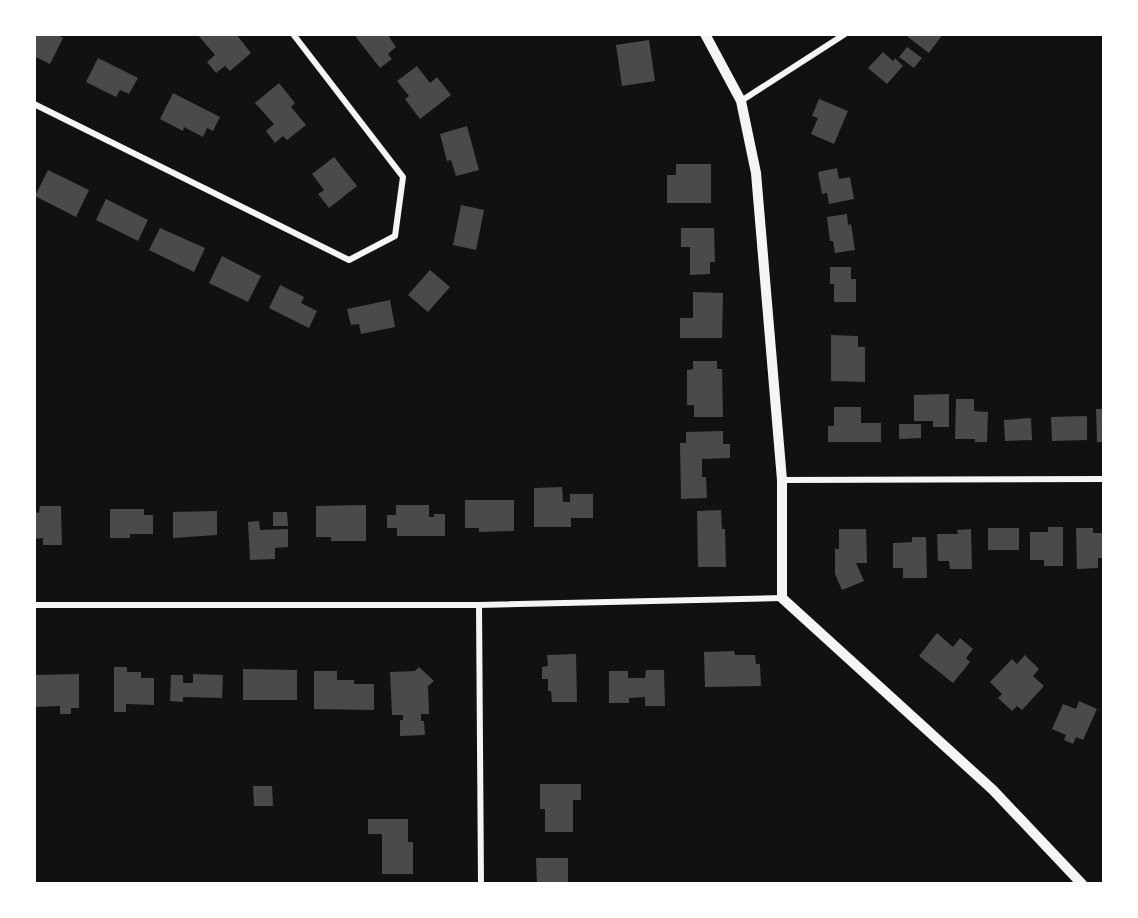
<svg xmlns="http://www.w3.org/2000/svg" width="1138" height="918" viewBox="0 0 1138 918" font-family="'Space Grotesk',sans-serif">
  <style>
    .building { fill: #4a4a4a }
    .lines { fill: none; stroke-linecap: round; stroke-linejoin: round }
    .minor { stroke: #f5f5f5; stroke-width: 6 }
    .tertiary { stroke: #f5f5f5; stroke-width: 10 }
  </style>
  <rect width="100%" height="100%" fill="#111"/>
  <path class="building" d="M34,34H57L63,38L50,64L34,56Z
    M197,34H236L251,53L230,71L225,66L216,73L207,62L215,55Z
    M357,34H387L396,47L388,54L392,59L380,68L355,36Z
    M904,34H943L929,53Z
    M649,40L655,81L622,86L616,45Z
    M907,47L922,58L914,68L899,57Z
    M883,52L893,61L895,58L903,66L887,84L868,68Z
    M98,58L138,78L129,94L120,90L116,97L86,82Z
    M417,66L430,83L437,77L451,95L420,119L405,99L409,96L397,81Z
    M279,83L295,103L291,107L306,125L287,140L283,136L275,143L266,131L274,124L255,103Z
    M173,93L220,117L213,131L207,128L203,137L184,127L183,131L160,119Z
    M819,99L848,111L834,144L811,134L818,118L812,116Z
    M467,126L479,170L456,176L451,160L447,161L440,134Z
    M334,157L357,186L329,208L318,194L324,190L312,174Z
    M676,164H711V203H667V175H676Z
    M837,168L839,179L850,177L854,199L829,204L827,193L822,194L818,172Z
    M48,170L89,190L76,217L35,196Z
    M106,199L148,220L138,241L96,220Z
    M461,205L484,210L476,250L453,245Z
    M847,214L848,225L851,224L855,250L835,253L833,241H830L827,217Z
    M160,228L205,248L194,272L149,250Z
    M681,228H714L715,262H710V274L690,275V247H681Z
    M222,256L261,276L248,302L209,283Z
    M830,267H851V279H856V302H834V284H830Z
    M430,270L450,287L428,312L408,295Z
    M280,285L304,297L301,303L317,311L309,328L269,308Z
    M693,292L723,293L722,338H680V318H693Z
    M390,300L395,327L361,334L359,324L351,325L347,309Z
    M831,335L858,336V347H865V382L831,381Z
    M693,361H717V369H722L723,417H694V405H687V370L693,369Z
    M949,394V427H933V421H914V395Z
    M956,399H974V411L988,412L987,442H975V439H955Z
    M834,407H861V423H881V442H828V426H834Z
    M1096,409H1104V442H1097Z
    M1087,416V440L1052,441L1051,417Z
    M1031,418L1032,440L1005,441L1004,420Z
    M899,424H921V438L899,439Z
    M723,431V444H730V458L702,459V477H706L707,498L681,499L680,443H686V432Z
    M562,487L563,502H570V494H593V518H571V527H534V488Z
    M465,500H514V531L479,532V528H465Z
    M366,505V541H331V537H316V506Z
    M396,505H429V517H434V514H445V536H397V528H387V515H396Z
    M40,506H61L62,545H43V538L34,539V512L39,513Z
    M110,509H144V515H153V534H130V538H110Z
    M721,510L722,529H725L726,567H698L697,511Z
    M217,511V535L173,538V512Z
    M273,512H287L288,526H273Z
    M259,521L260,530L288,529V547L275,548V559L250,560L248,522Z
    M1048,527H1063V566H1044V560H1030V532H1048Z
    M988,528H1019V550H988Z
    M1076,528H1093V533H1104V558H1098V568L1077,569Z
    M839,529H866L867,563H856L864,581L842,590L835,574V549H839Z
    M971,529L972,569H950L949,561H938L937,534H958L957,530Z
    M912,537H926L927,578H903V568H893V543L912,542Z
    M937,633L953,647L960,638L973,649L966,658L970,662L953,683L919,656Z
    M734,651L735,655H755L756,664H760L761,686L705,687L704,652Z
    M576,654L577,702H552L551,691H548V679H542V667L548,666L547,655Z
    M1025,655L1039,669L1033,676L1044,686L1022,710L1017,706L1012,711L998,698L1002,694L990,682L1012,659L1017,664Z
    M114,667H127V672H141V678H154V705L126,704V712H114Z
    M419,667L434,681L428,686L429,714H421V721H424L425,735L400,736V720H403V715H392L390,672L415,671Z
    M243,669L297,670V700H243Z
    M646,670H664L665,706H645V697L629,698V703H609V671H628V678H645Z
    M314,671H337V680H354V684H374V710L314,709Z
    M79,674V708H71V714H60V706L34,707V675Z
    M193,674L223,675L222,698L183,697V702L170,701L171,675H183V683H193Z
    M1079,701L1097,709L1083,740L1076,737L1073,744L1064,740L1066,735L1052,729L1063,704L1076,709Z
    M540,784H581V800H573V832H545V809H540Z
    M253,786H272L273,806H254Z
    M368,819H408V842H413V874H382V834H368Z
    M536,858H568V884H537Z"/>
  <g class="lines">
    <path class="minor" d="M741,101L845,34
      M34,104L349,260L395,236L403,177L293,34
      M782,480L1104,479
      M34,605H479L782,598
      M479,605L481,884"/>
    <path class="tertiary" d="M705,34L741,101L756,173L782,480V598L993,790L1082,884"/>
  </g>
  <rect width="1138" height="918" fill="none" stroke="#ffffff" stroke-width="72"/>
</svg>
